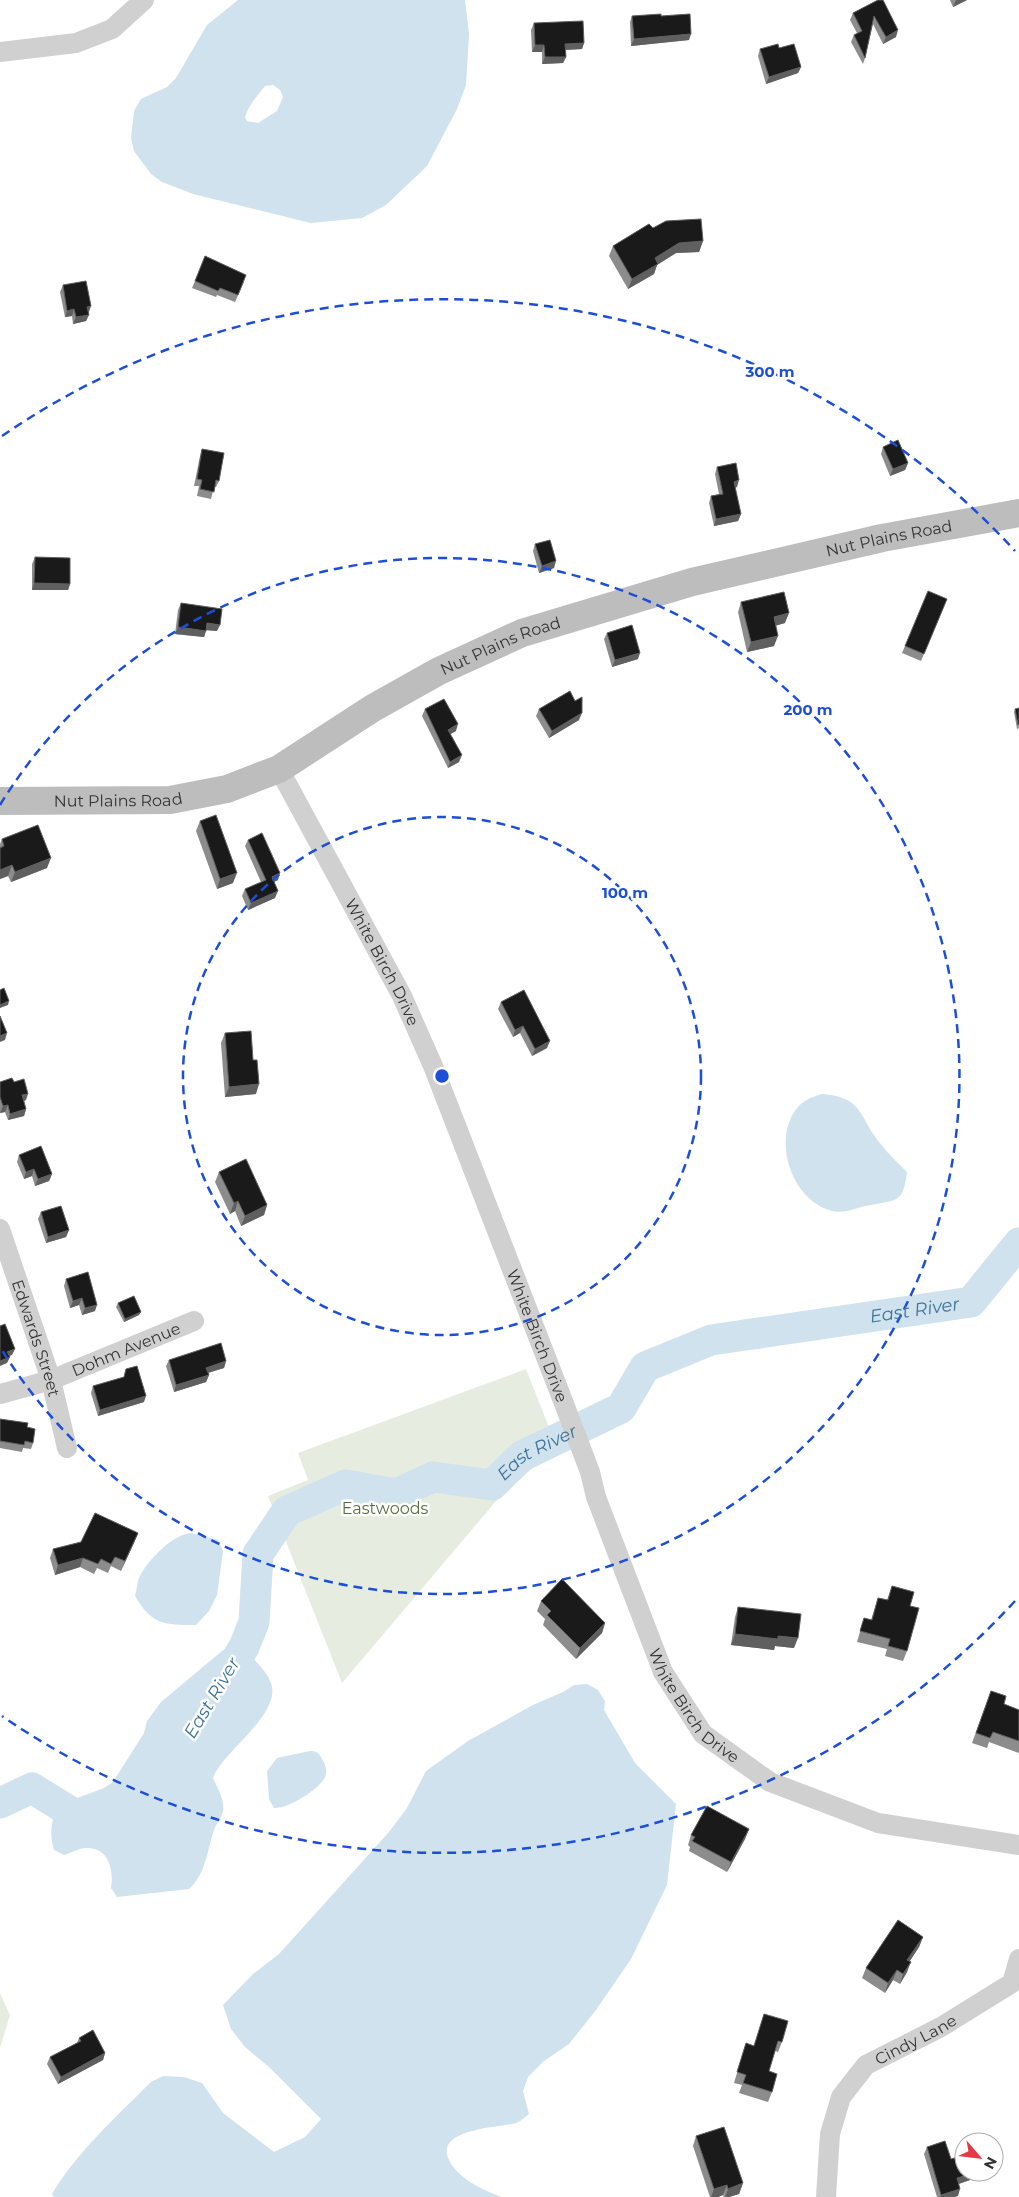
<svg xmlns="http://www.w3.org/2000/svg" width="1019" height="2197" viewBox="0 0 1019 2197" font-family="Montserrat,sans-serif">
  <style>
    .green { fill: #e6ecdf }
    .water { fill: #cfe2ee; fill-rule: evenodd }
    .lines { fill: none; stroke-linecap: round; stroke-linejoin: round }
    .river { stroke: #cfe2ee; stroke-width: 31 }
    .street { stroke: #d0d0d0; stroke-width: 20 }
    .secondary { stroke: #bdbdbd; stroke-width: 28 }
    .wall { fill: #8c8c8c }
    .shaded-wall { fill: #5f5f5f }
    .building { fill: #1a1a1a; stroke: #5f5f5f }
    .ring { fill: none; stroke: #1d4ed8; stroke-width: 2.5; stroke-dasharray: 9 6 }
    .labels { text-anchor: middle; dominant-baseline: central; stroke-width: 5; stroke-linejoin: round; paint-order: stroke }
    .street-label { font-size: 16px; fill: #333; stroke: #fff }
    .park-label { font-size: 16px; fill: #56703f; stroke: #fff }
    .water-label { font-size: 18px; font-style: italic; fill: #3f7597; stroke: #fff }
    .centre { fill: #1d4ed8; stroke: #fff; stroke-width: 2.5 }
    .ring-label { font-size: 15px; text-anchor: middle; font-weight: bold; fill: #1d4ed8; stroke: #fff; stroke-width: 5; stroke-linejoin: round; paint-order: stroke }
  </style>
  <rect width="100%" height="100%" fill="#fff"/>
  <path class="green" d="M526,1369L552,1435L342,1683L268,1496L308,1480L298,1453Z
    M0,1993L10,2015L0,2048Z"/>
  <path class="water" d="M238,0H465L469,34L466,85L457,109L427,166L386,205L362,218L311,223L193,194L162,182L151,174L134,151L131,138L134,111L141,99L167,87L176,78L207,25ZM273,85L280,90L283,97L277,111L258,123L247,121L245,117C249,105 257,96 265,86Z
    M821,1094C864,1097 858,1116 880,1143C888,1154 898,1163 907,1172C903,1203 898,1200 870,1205C858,1207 845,1214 832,1211C791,1201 771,1138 798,1107C804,1100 813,1097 821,1094Z
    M191,1533L218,1540L223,1551L217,1595L209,1611L196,1625C164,1625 152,1625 135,1596C137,1590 137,1581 140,1576C148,1560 173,1534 191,1533Z
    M232,1645L244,1647C252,1659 266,1669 271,1683C282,1714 223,1751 213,1778C217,1787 225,1800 223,1811C221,1819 215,1825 213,1833C207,1853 205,1875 189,1889L117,1897L111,1888C114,1870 109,1847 86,1848C79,1848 71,1853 64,1855L54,1850C49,1833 51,1820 59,1805L104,1788L113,1782L144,1733L147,1721L161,1702L222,1651Z
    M587,1684L598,1690L605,1701L604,1710L635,1763L676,1804L667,1885L631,1959L596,2010L569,2044L544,2061L528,2077L523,2091L529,2114C525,2117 521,2121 516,2123C499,2128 434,2128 449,2160C458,2179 483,2190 502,2197H54L52,2194C77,2152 116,2117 151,2082L163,2076L184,2077L202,2083L223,2113L274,2152L305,2137L321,2119L269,2067L245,2047L231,2029L223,2005L253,1974L279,1954L389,1832L407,1808L426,1771L468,1741L533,1705L563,1692L574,1685Z
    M310,1751C317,1751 319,1753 322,1759C325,1764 327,1769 326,1774C323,1788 288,1809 274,1808L269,1799L267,1771L277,1758Z"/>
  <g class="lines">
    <g class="river">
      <path id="s1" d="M222,1683L244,1647L254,1622L258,1554L287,1511L346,1485L396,1494L433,1477L492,1485L522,1456L621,1408L645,1367L711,1340L971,1302L1019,1243"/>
      <path d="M0,1803L32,1788L82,1819L98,1813"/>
    </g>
    <g class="street">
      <path d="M0,52L76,43L112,29L144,0"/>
      <path id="s2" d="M279,769L402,996L433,1066L563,1401L590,1472L596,1497L663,1672L703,1734L770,1782L878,1823L1019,1845"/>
      <path id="s3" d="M0,1229L51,1380L67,1448"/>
      <path id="s4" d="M0,1394L51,1380L194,1321"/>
      <path id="s5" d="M826,2197L830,2134L841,2097L866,2065L941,2027L1012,1983L1019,1959"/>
    </g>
    <path class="secondary" id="s6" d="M0,801L170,800L227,789L279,769L373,708L439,671L522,633L692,582L882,538L1019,513"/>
  </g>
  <path class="wall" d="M878,0L896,37L883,44L873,24L865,58L863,64L851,42L854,35L857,33L850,20L853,13Z
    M950,0H967L953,7Z
    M632,16H661L689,40L631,46L630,22Z
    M534,23L584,43L582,49L565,50L566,57L563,63L542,64V52H532L531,30Z
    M779,48L801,67L798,73L766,84L758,56L760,49Z
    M653,228L703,241L699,252L676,253L657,265L654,274L628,289L609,256L613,246Z
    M195,281L244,282L235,302L217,295L216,297L192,288Z
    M63,285L91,306L86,321L73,324L72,316L65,317L60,292Z
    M883,447L908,463L905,470L890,476L881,454Z
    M202,449L219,481L216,487H214L211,499L197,496L199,486H194L200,456Z
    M717,467L737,487L735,488L741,514L738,521L714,526L709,503L711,496L719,494L715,474Z
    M535,544L554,568L539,573L533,551Z
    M35,557L70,584L68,590H32V564Z
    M741,602L785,623L775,626L774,646L747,652L738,612Z
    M181,603L217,631L206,630L204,637L175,634L178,610Z
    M944,606L921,661L902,653L905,646Z
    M607,633L638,659L612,667L604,639Z
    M425,709L456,731L450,734L459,762L448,768L422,716Z
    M539,709L579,720L549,738L536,716Z
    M1015,709L1019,728L1017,729L1014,712Z
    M200,821L233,883L217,889L196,831Z
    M2,839L47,868L11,882L8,876L0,879V844Z
    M248,840L278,880L274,882L275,898L248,910L242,896L245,889L261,882L245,846Z
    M501,1002L547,1048L532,1056L520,1033L513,1037L498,1009Z
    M225,1033L256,1094L225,1097L221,1043Z
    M0,1082H14L26,1100L24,1101L26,1109L24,1116L8,1120L5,1112L0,1113Z
    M19,1155L52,1174L49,1181L35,1186L32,1176L24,1179L17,1162Z
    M219,1172L267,1205L264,1215L241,1226L235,1211L230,1214L215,1182Z
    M41,1212L69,1230L66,1237L46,1243L38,1219Z
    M66,1279L95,1311L82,1315L79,1305L70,1308L64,1286Z
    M118,1303L139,1315L124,1322L116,1307Z
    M169,1360L226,1361L224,1368L208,1373L209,1375L206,1382L174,1392L166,1366Z
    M126,1369L144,1402L98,1416L91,1393L93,1386L124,1377Z
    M0,1419L27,1427L33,1443L31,1449L23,1448L22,1452L0,1448Z
    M138,1533L121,1571L111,1566L108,1573L97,1568L94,1574L80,1567L55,1575L50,1558L53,1549Z
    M892,1586L910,1606L907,1651L903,1661L885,1656L887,1649L857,1642L864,1618L871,1620L878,1598L887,1600Z
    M541,1601L605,1623L602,1633L576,1659L543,1625L545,1619L537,1611Z
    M738,1607L794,1648L775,1646L774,1650L731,1645L735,1617Z
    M991,1691L1004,1704L1019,1710V1753L989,1742L987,1748L972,1743Z
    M749,1829L745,1839L727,1872L689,1851L690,1847L688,1845L691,1835Z
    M923,1937L919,1947L909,1962L907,1972L900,1984L893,1980L885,1993L862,1978L866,1968Z
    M764,2014L782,2042L778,2052L775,2051L769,2071L772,2092L768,2102L739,2093L742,2085L734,2083L746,2043L754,2046Z
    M79,2038L105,2053L103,2060L58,2084L47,2064L50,2057L77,2043Z
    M696,2136L743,2183L739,2194L729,2197H724L723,2195L718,2197H710L693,2146Z
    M927,2147L951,2159L972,2174L970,2180L959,2184L958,2196L954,2197H937L924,2154Z"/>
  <path class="shaded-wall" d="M956,0H967L953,7Z
    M898,30L896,37L883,44L886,37Z
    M691,34L689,40L631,46L634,39Z
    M584,43L582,49L563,50L565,44Z
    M535,45H544L542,52H532Z
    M545,57H566L563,63L542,64Z
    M801,67L798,73L766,84L769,77Z
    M703,241L699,252L676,253L657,265L654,274L628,289L632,279L655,258L679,243Z
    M91,306L88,313L87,307Z
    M74,309L72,316L65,317L67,311Z
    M89,315L86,321L73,324L76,317Z
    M908,463L905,470L890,476L893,469Z
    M739,480L737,487L732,488L734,482Z
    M741,514L738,521L714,526L716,519Z
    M556,561L554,568L539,573L542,566Z
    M34,583L70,584L68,590H32Z
    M789,613L785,623L770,627L774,617Z
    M207,623L220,625L217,631L205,630Z
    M178,627L206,631L204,637L175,634Z
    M778,636L774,646L747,652L751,642Z
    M640,653L638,659L612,667L615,660Z
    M582,713L579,720L549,738L552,731Z
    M458,724L456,731L445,737L448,730Z
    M462,755L459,762L448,768L450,762Z
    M51,858L47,868L11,882L15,872Z
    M12,865L8,876L0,879V870Z
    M237,873L233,883L217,889L220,879Z
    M280,873L278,880L269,884L272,877Z
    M278,891L275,898L248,910L251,903Z
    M9,1001L8,1005L0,1008V1005Z
    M523,1026L520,1033L513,1037L515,1030Z
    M7,1033L5,1040L0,1042V1036Z
    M550,1041L547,1048L532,1056L535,1049Z
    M259,1084L256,1094L225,1097L229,1087Z
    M28,1094L26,1100L20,1102L22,1095Z
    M8,1105L5,1112L0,1113L3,1106Z
    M26,1109L24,1116L8,1120L10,1114Z
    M34,1169L32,1176L24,1179L26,1172Z
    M52,1174L49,1181L35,1186L38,1179Z
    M238,1201L235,1211L230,1214L234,1203Z
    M267,1205L264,1215L241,1226L245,1216Z
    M69,1230L66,1237L46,1243L48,1237Z
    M82,1298L79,1305L70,1308L73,1301Z
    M97,1305L95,1311L82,1315L85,1308Z
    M141,1312L139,1315L124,1322L125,1319Z
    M15,1349L12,1355L5,1358L7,1352Z
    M10,1357L7,1363L0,1366V1361Z
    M226,1361L224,1368L204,1374L206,1368Z
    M209,1375L206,1382L174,1392L176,1385Z
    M146,1396L144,1402L98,1416L100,1410Z
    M138,1533L134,1543L121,1571L125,1561Z
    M83,1558L80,1567L55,1575L58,1565Z
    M605,1623L602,1633L576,1659L580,1648Z
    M735,1634L778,1636L798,1638L794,1648L775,1646L774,1650L731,1645Z
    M749,1829L745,1839L727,1872L731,1862Z
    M923,1937L919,1947L904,1970L907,1960Z
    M911,1962L907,1972L900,1984L903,1974Z
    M897,1970L893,1980L885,1993L888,1983Z
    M105,2053L103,2060L58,2084L61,2077Z
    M972,2174L970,2180L955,2185L957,2178Z
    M743,2183L739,2194L729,2197H725L728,2189Z
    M727,2185L723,2195L718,2197H711L714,2189Z
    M960,2189L958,2196L954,2197H940L941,2195Z"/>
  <path class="building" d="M878,0H883L898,30L886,37L874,16L865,58L854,35L862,31L853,13Z
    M661,14V16L690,14L691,34L634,39L632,16Z
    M583,21L584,43L565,44L566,57H545L544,45H535L534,23Z
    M778,44L779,48L794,44L801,67L769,77L760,49Z
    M701,219L703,241L679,243L655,258L658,264L632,279L613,246L649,224L653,228L666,221Z
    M205,256L246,275L238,295L220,288L218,291L195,281Z
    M86,281L91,306L87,307L89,315L76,317L74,309L67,311L63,285Z
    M898,440L908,463L893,469L883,447Z
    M202,449L224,453L219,481L216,480L214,492L200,489L202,480L197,479Z
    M736,463L739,480L734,482L741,514L716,519L711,496L723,494L717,467Z
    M550,540L556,561L542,566L535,544Z
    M35,557L70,558V584L34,583Z
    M928,591L947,599L924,654L905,646Z
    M784,592L789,613L774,617L778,636L751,642L741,602Z
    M181,603L222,609L220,625L207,623L206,631L178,627Z
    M632,625L640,653L615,660L607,633Z
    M570,691L575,701L582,697V713L552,731L539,709Z
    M444,699L458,724L448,730L462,755L450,762L425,709Z
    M1019,708V725H1018L1015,709Z
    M216,815L237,873L220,879L200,821Z
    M38,825L51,858L15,872L12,865L0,870V848L4,846L2,839Z
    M262,833L280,873L272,877L278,891L251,903L245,889L266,880L248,840Z
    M4,988L9,1001L0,1005V990Z
    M524,990L550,1041L535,1049L523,1026L515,1030L501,1002Z
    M0,1016L7,1033L0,1036Z
    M251,1031L253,1060H257L259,1084L229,1087L225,1033Z
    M12,1078L14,1082L24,1079L28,1094L22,1095L26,1109L10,1114L8,1105L3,1106L0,1097V1082Z
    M41,1146L52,1174L38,1179L34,1169L26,1172L19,1155Z
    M246,1159L267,1205L245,1216L238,1201L234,1203L219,1172Z
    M61,1206L69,1230L48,1237L41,1212Z
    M88,1272L97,1305L85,1308L82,1298L73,1301L66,1279Z
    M134,1296L141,1312L125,1319L118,1303Z
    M5,1324L15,1349L7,1352L10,1357L0,1361V1326Z
    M221,1343L226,1361L206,1368L209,1375L176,1385L169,1360Z
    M137,1366L146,1396L100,1410L93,1386L124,1377L126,1369Z
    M0,1419L28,1423L27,1427L35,1429L33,1443L25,1441L24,1445L0,1441Z
    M95,1513L138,1533L125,1561L115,1557L111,1564L101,1559L98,1564L83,1558L58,1565L53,1549L81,1542Z
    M562,1579L605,1623L580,1648L547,1615L551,1611L541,1601Z
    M892,1586L914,1592L910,1606L919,1608L907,1651L888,1646L890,1639L860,1631L864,1618L872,1620L878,1598L888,1600Z
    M738,1607L801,1614L798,1638L778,1636V1639L735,1634Z
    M991,1691L1006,1696L1004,1704L1019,1710V1741L993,1732L990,1738L976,1733Z
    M707,1806L749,1829L731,1862L692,1841L695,1837L691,1835Z
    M898,1920L923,1937L907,1960L911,1962L903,1974L897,1970L888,1983L866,1968Z
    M764,2014L788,2021L782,2042L778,2041L769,2071L777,2074L772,2092L743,2083L746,2075L737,2072L746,2043L754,2046Z
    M93,2030L105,2053L61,2077L50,2057L81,2041L79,2038Z
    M724,2127L743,2183L728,2189L727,2185L714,2189L696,2136Z
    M945,2141L951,2159L964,2155V2172H972V2174L957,2178L960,2189L941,2195L927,2147Z"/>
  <g class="ring">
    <circle cx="442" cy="1076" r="259"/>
    <path d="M0 805A518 518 0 1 1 0 1347"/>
    <path d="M1015 1601A777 777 0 0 1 2 1716M2 436A777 777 0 0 1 1015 551"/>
  </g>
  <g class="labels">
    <g class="street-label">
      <text stroke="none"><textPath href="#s6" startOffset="942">Nut Plains Road</textPath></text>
      <text stroke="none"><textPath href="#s6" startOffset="538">Nut Plains Road</textPath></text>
      <text stroke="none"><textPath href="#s6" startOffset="118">Nut Plains Road</textPath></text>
      <text stroke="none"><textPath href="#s2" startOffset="219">White Birch Drive</textPath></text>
      <text stroke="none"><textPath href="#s2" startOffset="624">White Birch Drive</textPath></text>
      <text stroke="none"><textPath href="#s3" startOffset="115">Edwards Street</textPath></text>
      <text stroke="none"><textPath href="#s4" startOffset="134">Dohm Avenue</textPath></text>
      <text stroke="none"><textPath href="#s2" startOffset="1029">White Birch Drive</textPath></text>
      <text stroke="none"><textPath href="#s5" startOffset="198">Cindy Lane</textPath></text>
    </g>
    <g class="park-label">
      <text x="385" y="1508">Eastwoods</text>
    </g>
    <g class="water-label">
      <text stroke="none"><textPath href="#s1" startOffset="881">East River</textPath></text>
      <text stroke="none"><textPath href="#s1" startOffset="461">East River</textPath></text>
      <text transform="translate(212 1698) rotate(-59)">East River</text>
    </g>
  </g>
  <circle cx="442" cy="1076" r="8" class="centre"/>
  <g class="ring-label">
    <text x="770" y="377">300 m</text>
    <text x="808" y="715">200 m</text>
    <text x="625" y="898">100 m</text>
  </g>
  <g transform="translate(979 2157) rotate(118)"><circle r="24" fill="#ffffff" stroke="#adadad"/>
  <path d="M0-4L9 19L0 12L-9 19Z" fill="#e63946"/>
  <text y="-8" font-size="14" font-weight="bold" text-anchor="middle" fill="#333333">N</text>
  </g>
</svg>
